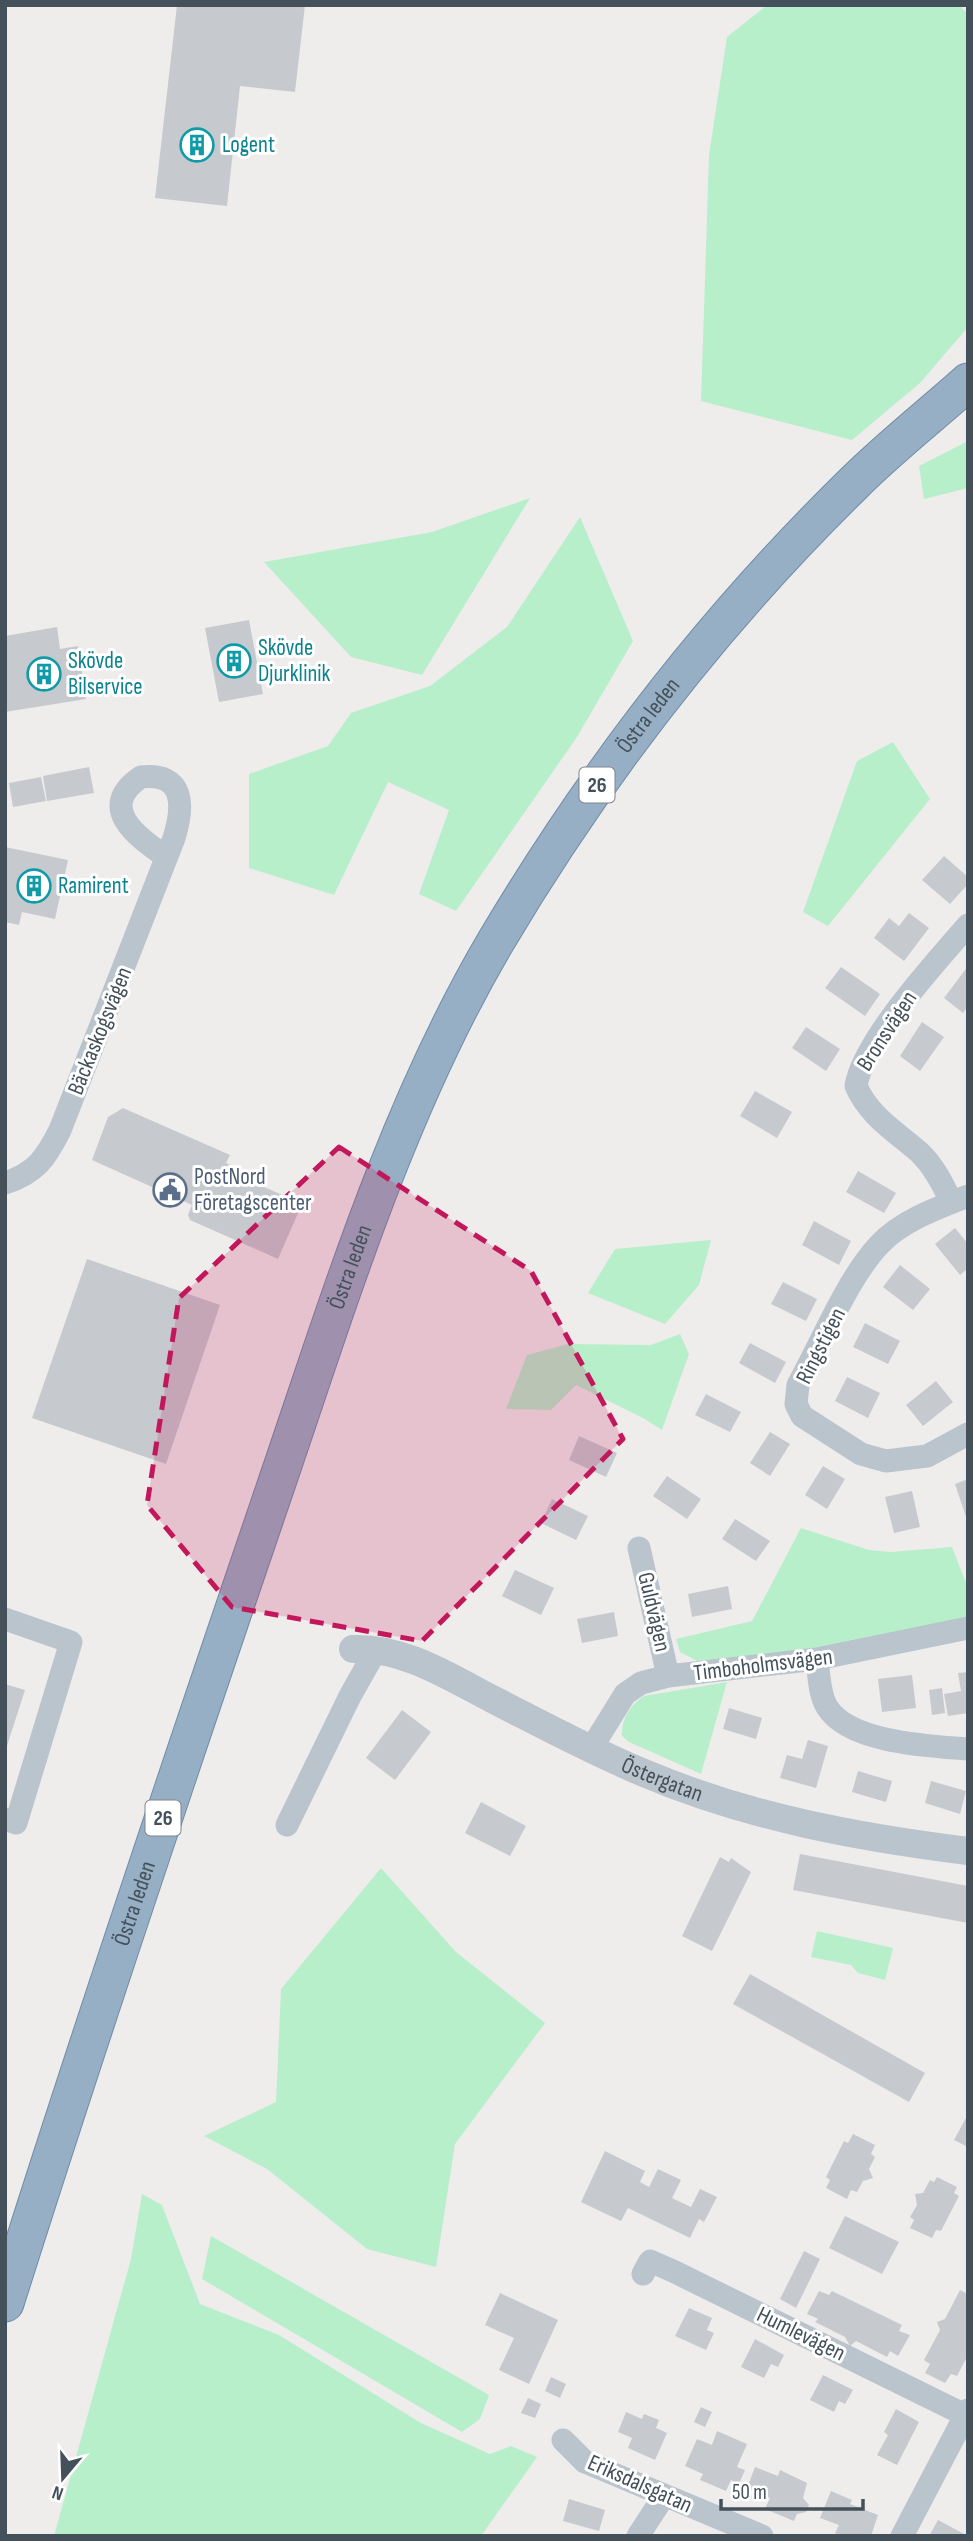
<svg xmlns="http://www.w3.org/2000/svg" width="973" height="2541" viewBox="0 0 973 2541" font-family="'Sofia Sans Condensed',sans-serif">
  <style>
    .green { fill: #b8efcb }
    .building { fill: #c6cacf }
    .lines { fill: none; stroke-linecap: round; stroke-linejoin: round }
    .trunk-casing { stroke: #6e8ca9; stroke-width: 39 }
    .minor { stroke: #bac4cc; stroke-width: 23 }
    .tertiary { stroke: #bac4cc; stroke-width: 28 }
    .trunk { stroke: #96afc4; stroke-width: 37 }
    .marked { fill: #c2185b; fill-opacity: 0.2; stroke: #c2185b; stroke-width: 5; stroke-dasharray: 14 9; stroke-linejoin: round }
    .labels { text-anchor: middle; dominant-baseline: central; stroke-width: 6; stroke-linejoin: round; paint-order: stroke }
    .shield { fill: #fff; stroke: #7c858c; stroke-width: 2 }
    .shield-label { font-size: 21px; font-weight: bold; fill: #44515a }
    .culture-label { font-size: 23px; fill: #0d838f; stroke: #fff; text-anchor: start }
    .street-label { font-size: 23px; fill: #44515a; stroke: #fff }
    .service-label { font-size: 23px; fill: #4e5e75; stroke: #fff; text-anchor: start }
  </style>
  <rect width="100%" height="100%" fill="#efecec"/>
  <path class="green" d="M767,5H959L968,14V327L920,383L852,440L701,401L709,155L727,37Z
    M968,441V488L924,499L919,466Z
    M530,498L422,675L351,657L264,562L432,532Z
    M580,517L633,641L577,737L456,911L419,894L449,810L388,782L334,895L249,868V774L328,746L351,713L430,686L507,627Z
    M893,742L930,799L828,926L803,912L857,761Z
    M711,1240L699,1285L665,1324L588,1293L615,1249Z
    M680,1334L689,1354L662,1430L643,1418L576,1385L551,1410L506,1409L527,1355L568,1344L651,1345Z
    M801,1528L869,1550L891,1552L952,1547L968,1588V1620L785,1657L701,1663L680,1652L676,1639L752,1621Z
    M727,1682L701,1774L629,1742L622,1736C621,1719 630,1705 644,1696Z
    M381,1868L456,1952L545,2023L455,2144L436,2267L367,2249L267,2169L204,2136L276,2102L281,1989Z
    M817,1931L893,1948L885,1980L858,1973L851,1965L811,1957Z
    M142,2194L162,2205L200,2304L279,2335L421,2423L490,2454L511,2446L537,2457L481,2536H54L131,2259Z
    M211,2236L489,2395L480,2419L462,2432L202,2279Z"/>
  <path class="building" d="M177,5H305L295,92L240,86L227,206L155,198Z
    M249,620L263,694L219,702L205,628Z
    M57,627L60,649L78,646L86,699L5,712V636Z
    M89,767L94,793L47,801L43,776Z
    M41,777L46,801L13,807L9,783Z
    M5,847L68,860L55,919L22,912L19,925L5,922Z
    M944,856L968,877V884L950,904L922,880Z
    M909,913L929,928L904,961L874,938L889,918L899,926Z
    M968,966V1006L963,1013L944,998Z
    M841,967L880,994L865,1016L825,988Z
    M922,1022L944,1037L920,1071L900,1056Z
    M806,1027L840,1049L826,1071L792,1048Z
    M755,1091L792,1112L777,1138L740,1116Z
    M123,1108L230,1155L226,1163L242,1170L240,1175L243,1176L245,1170L263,1178L260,1185L302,1204L278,1259L190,1220L188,1215L192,1205L92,1160L108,1117Z
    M858,1171L896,1193L884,1213L846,1192Z
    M814,1221L851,1241L839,1265L802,1245Z
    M955,1228L968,1244V1268L960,1275L935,1244Z
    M87,1259L220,1305L166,1464L32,1418Z
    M900,1265L930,1289L913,1310L883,1287Z
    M783,1282L817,1299L806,1321L771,1304Z
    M865,1323L900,1341L888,1364L853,1347Z
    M750,1343L786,1362L775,1383L739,1363Z
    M847,1377L880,1393L868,1418L835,1401Z
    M936,1381L953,1402L923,1426L906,1405Z
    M706,1394L741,1412L730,1432L695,1415Z
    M770,1432L790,1444L770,1476L750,1463Z
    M579,1436L617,1453L606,1477L569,1460Z
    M823,1466L845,1479L827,1509L805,1495Z
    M667,1476L701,1499L687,1519L653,1496Z
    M968,1479V1516L966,1517L955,1484Z
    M912,1491L920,1527L894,1533L885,1497Z
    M552,1499L588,1516L576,1540L541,1523Z
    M735,1519L770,1541L756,1561L722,1539Z
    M515,1570L554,1588L541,1615L502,1596Z
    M728,1586L732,1609L692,1617L688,1594Z
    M614,1612L618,1636L582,1643L577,1619Z
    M968,1672V1713L948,1716L944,1694L961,1691L958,1673Z
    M912,1675L916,1708L882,1712L878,1679Z
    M5,1684L25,1690L6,1749H5Z
    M942,1688L945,1713L932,1715L929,1690Z
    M729,1708L762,1718L756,1739L723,1729Z
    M402,1710L431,1732L395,1780L366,1758Z
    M808,1740L828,1746L816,1788L780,1778L787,1755L802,1759Z
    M858,1771L892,1781L886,1802L852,1792Z
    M931,1781L966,1791L960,1814L925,1803Z
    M481,1802L526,1826L510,1856L465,1833Z
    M800,1854L968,1886V1923L793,1890Z
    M720,1857L729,1862L731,1858L751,1872L712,1951L682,1936Z
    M750,1974L925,2073L909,2102L733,2004Z
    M968,2114V2147L954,2140Z
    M853,2134L875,2145L871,2154L875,2157L869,2169L873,2178L863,2181L857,2192L851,2190L847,2199L826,2188L830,2180L826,2177L844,2141L848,2143Z
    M605,2151L645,2171L640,2182L649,2187L658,2169L681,2180L672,2198L691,2207L700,2189L717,2197L704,2222L699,2219L690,2238L628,2208L621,2221L581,2202Z
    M937,2177L957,2187L954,2193L959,2196L941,2231L936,2230L932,2238L910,2228L914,2220L910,2217L917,2205L915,2194L923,2193L930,2180L934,2182Z
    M845,2216L899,2242L882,2274L829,2248Z
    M804,2251L820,2259L796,2308L780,2299Z
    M960,2290L968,2294V2355L957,2376L951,2374L945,2383L925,2373L930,2364L924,2360L940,2330L937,2322L945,2319Z
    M819,2291L829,2295L832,2291L902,2325L899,2331L910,2335L898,2356L890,2351L887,2357L856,2341L850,2346L845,2337L815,2322L818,2319L807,2314Z
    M500,2293L558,2320L529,2384L499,2370L514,2338L485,2325Z
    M689,2308L712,2318L707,2330L714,2333L706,2350L675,2336Z
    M755,2339L784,2355L778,2367L771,2364L764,2378L741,2367Z
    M823,2375L853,2390L845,2404L839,2401L834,2412L810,2400Z
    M551,2377L566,2384L560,2398L545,2391Z
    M528,2398L541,2404L535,2418L521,2413Z
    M701,2407L712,2412L705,2427L694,2422Z
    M896,2409L919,2422L897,2465L877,2455L888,2435L884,2432Z
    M626,2412L642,2419L644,2414L659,2420L656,2428L667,2433L655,2460L628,2448L632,2438L618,2432Z
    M717,2431L747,2444L737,2467L745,2470L739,2484L731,2480L726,2491L700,2480L703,2474L685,2466L697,2439L712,2445Z
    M755,2467L778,2476L780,2470L807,2483L803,2498L809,2505L806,2512L797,2514L794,2521L765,2509L770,2498L747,2488Z
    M831,2491L852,2500L850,2504L878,2515L871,2536H842L835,2533L839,2525L820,2518Z
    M569,2499L605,2510L599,2531L563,2521Z
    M938,2520L968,2536H929Z"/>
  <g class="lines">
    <defs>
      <g id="trunk">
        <path id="s2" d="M5,2303C90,2034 180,1767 271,1500C336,1311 394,1114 496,941C595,774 714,620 853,484C889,448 930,416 968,382"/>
      </g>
    </defs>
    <use href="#trunk" class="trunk-casing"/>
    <path class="minor" d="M5,1183C36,1173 46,1158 60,1130L174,838C184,806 185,772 141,777C95,808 139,838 166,857
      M968,1196C937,1208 901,1221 879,1245C847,1279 821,1344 798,1385L796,1404L802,1416L861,1454L886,1461L927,1456L968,1434
      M951,1202C943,1184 934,1166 919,1152C895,1131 869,1116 856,1086C863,1041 937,961 968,925
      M639,1548L668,1676
      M5,1619L71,1642L16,1823L5,1819
      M817,1659C819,1674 819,1694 827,1707C849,1743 930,1746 968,1749
      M591,1749L625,1694L641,1683L668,1676L817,1659L968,1628
      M287,1825L350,1696L376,1650
      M643,2274L650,2261L673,2271L965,2415
      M563,2440L585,2462L762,2536
      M638,2536L664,2496
      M902,2536L968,2410"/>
    <path class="tertiary" id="s1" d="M353,1649C405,1647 451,1678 496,1701C545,1726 593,1752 644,1773C748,1817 856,1837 968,1851"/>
    <use href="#trunk" class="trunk"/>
  </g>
  <path class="marked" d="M339,1147L531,1271L623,1439L422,1641L232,1607L147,1505L179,1298Z"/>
  <defs>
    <symbol id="building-ring" viewBox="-11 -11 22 22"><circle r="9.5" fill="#fff" stroke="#0f9aa8" stroke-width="1.5"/><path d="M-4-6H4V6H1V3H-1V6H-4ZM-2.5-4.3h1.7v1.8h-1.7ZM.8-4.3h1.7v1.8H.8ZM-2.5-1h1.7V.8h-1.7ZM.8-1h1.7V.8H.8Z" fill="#0f9aa8"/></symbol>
    <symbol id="civic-ring" viewBox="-11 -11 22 22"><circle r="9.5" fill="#fff" stroke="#5c6f8a" stroke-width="1.5"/><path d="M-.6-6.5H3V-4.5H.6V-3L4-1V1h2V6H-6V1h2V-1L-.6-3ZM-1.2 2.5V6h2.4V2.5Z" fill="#5c6f8a"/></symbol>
  </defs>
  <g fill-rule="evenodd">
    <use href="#building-ring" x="178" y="126" width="38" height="38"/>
    <use href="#building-ring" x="215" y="642" width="38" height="38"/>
    <use href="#building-ring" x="25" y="655" width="38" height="38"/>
    <use href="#building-ring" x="15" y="867" width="38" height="38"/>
    <use href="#civic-ring" x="151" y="1171" width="38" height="38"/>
  </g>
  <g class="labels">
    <g class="shield">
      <rect x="579.5" y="767.5" width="35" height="35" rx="5"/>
      <rect x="145.5" y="1800.5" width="35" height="35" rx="5"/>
    </g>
    <g class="shield-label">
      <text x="597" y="785">26</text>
      <text x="163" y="1818">26</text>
    </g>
    <g class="culture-label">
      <text x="222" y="145">Logent</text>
      <text x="258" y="648">Skövde<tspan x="258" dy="26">Djurklinik</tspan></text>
      <text x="68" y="661">Skövde<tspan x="68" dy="26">Bilservice</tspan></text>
      <text x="58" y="886">Ramirent</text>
    </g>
    <g class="street-label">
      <text stroke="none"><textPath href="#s2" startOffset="1722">Östra leden</textPath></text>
      <text transform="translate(100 1031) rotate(-68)">Bäckaskogsvägen</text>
      <text transform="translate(887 1031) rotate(-57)">Bronsvägen</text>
      <text stroke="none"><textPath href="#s2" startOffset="1092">Östra leden</textPath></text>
      <text transform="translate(821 1346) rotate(-63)">Ringstigen</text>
      <text transform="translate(654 1612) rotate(77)">Guldvägen</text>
      <text transform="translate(763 1665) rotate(-7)">Timboholmsvägen</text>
      <text stroke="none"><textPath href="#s1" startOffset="338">Östergatan</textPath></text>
      <text stroke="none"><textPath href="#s2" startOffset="420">Östra leden</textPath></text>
      <text transform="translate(801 2334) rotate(26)">Humlevägen</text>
      <text transform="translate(640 2484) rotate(24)">Eriksdalsgatan</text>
    </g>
    <g class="service-label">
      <text x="194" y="1177">PostNord<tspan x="194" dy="26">Företagscenter</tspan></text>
    </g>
  </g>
  <rect width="973" height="2541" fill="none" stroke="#44515a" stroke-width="14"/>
  <g transform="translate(63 2478) rotate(199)" stroke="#ffffff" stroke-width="5" paint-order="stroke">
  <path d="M0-5L12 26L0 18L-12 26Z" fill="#44515a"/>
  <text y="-10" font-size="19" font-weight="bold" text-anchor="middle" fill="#44515a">N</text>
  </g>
  <path d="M721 2499v10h142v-10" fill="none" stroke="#44515a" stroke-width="3.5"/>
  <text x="732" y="2499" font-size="21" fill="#44515a" stroke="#ffffff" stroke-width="5" paint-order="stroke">50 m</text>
</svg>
